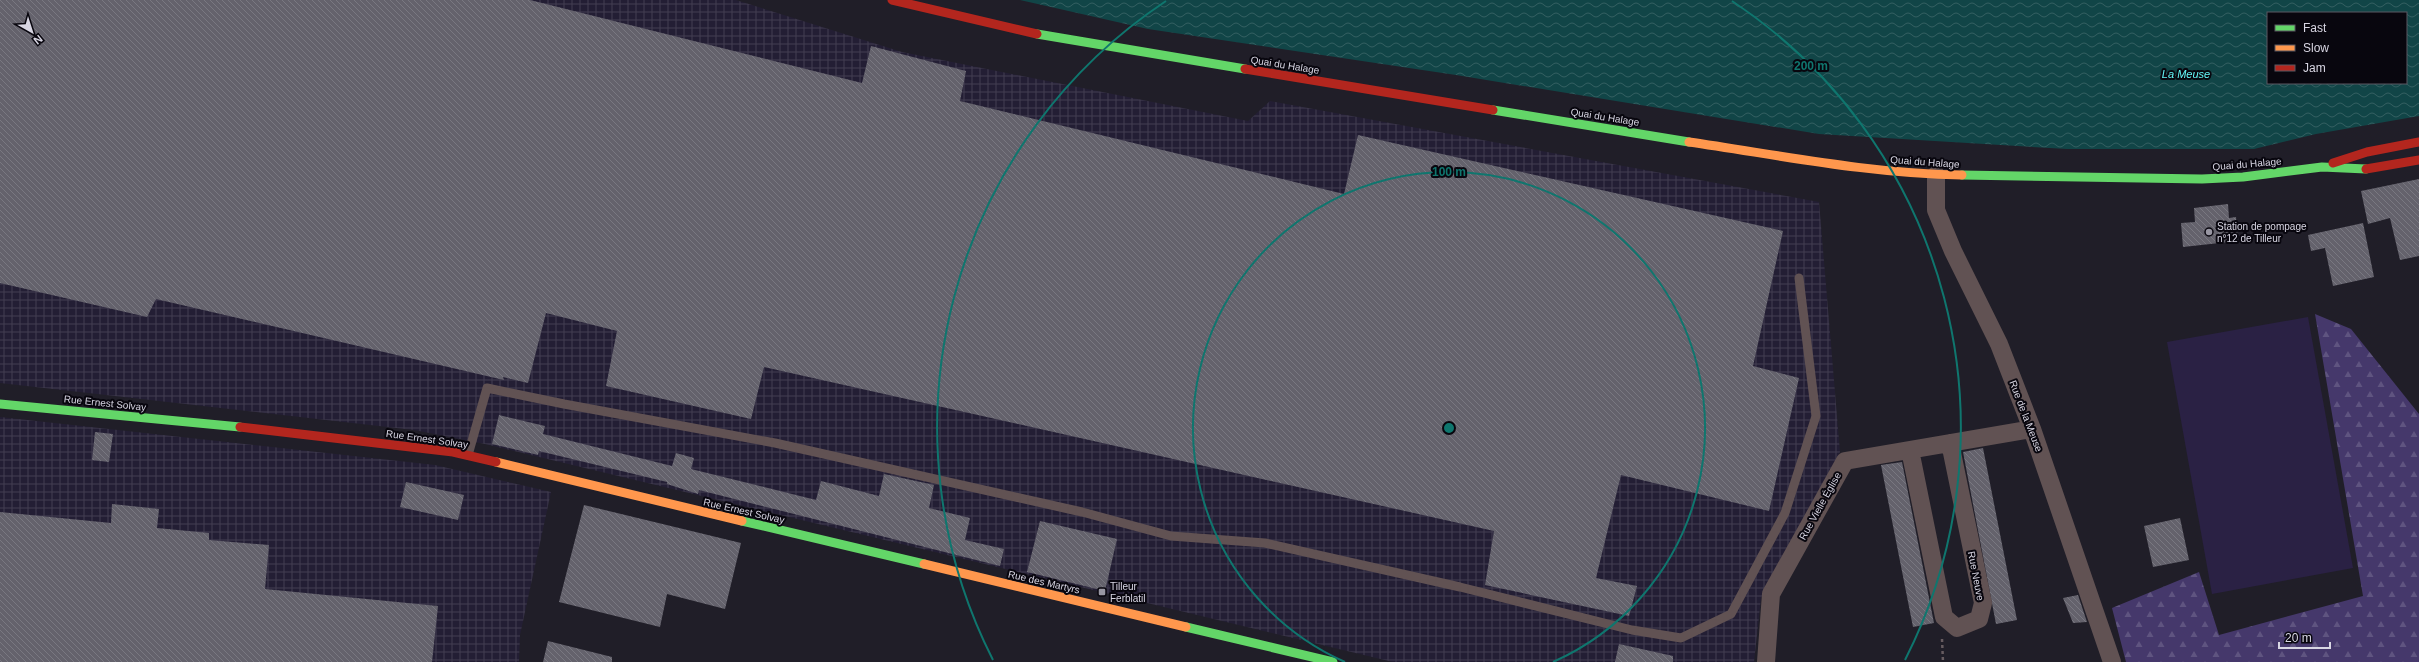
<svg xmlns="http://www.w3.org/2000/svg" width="2419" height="662" viewBox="0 0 2419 662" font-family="Arial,sans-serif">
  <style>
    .industrial { fill: url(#industrial-grid) }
    .forest { fill: url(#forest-firs) }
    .pitch { fill: #2a2144 }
    .water { fill: url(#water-waves); fill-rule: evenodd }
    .building { fill: url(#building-back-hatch) }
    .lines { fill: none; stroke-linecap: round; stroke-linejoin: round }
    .path { stroke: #675c60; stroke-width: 2.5; stroke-dasharray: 3 3; stroke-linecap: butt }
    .lane { stroke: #615253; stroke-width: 9 }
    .street { stroke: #615253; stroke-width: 18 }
    .fast { stroke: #63d668; stroke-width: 9 }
    .slow { stroke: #ff974d; stroke-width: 9 }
    .jam { stroke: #b3261e; stroke-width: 9 }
    .ring { fill: none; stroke: #0f766e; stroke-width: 2 }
    .poi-dot { fill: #9896a2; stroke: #08060e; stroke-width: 1.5 }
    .labels { text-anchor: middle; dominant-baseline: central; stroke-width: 4; stroke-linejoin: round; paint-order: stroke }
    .street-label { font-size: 10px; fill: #d8d6e3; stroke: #08060e }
    .poi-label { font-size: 10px; fill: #d8d6e3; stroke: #08060e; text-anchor: start }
    .water-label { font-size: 11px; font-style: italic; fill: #63f6f7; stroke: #08060e }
    .centre { fill: #0f766e; stroke: #08060e; stroke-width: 2 }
    .ring-label { font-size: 12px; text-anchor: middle; font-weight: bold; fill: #0f766e; stroke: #08060e; stroke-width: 4; stroke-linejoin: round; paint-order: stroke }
  </style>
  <defs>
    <pattern id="industrial-grid" width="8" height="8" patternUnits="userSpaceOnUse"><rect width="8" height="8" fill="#231e34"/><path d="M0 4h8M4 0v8" fill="none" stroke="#423e51"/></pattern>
    <pattern id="forest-firs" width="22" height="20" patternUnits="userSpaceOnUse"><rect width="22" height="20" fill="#45386b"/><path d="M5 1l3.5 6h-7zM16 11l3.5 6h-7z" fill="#5f5480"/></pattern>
    <pattern id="water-waves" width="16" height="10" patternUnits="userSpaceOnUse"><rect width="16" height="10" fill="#114547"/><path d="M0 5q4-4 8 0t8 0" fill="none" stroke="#335f61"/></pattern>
    <pattern id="building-back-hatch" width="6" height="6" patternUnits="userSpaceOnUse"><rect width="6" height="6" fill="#64626c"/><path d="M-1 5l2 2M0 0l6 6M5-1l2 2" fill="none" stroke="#797881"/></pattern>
  </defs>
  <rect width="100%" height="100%" fill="#201e28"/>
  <path class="industrial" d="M0,0H736L902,52L1248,121L1270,101L1819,202L1840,452L1761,598L1754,662H1393L485,444L414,430L0,383Z
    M0,417L435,465L551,492L520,635L519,662H0Z"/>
  <path class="forest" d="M2315,314L2351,329L2419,414V662H2126L2112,608L2199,572L2219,635L2363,596Z"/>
  <path class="pitch" d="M2308,317L2353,568L2212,594L2167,342Z"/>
  <path class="water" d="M1020,0H2419V116L2316,134L2254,149H2067L1819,134L1456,75L1148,29ZM2268,13H2406V83H2268Z"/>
  <path class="building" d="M0,0H530L862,83L871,46L966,71L960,101L1344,194L1358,135L1783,231L1753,366L1799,378L1769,511L1621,475L1596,578L1637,586L1629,616L1485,585L1494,531L764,367L751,419L606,386L617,331L546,313L528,383L503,377L504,380L156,299L147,317L0,283Z
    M2419,179V256L2400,260L2390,218L2368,224L2361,191Z
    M2228,204L2229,218L2236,217L2238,241L2183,247L2181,223L2195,222L2194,208Z
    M2363,223L2374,277L2333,286L2325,248L2311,251L2308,235Z
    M499,415L545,426L543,434L672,466L676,453L694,458L691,469L816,500L821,481L879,496L884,474L934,485L929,508L970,518L965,540L1004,549L1000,566L699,490L698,494L667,484V482L539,451L538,455L492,444Z
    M95,432L113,434L109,462L92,460Z
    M1983,448L2017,620L1996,624L1963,452Z
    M1902,462L1934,623L1913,627L1881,465Z
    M406,482L464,495L458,520L400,507Z
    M112,504L159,509L157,528L209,533V540L269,545L265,589L438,606L432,662H0V512L111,523Z
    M584,505L741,543L725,609L667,594L660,627L559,602Z
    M2180,518L2189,560L2153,567L2144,526Z
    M1040,521L1117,539L1105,591L1027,572Z
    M2078,595L2087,622L2073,623L2063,598Z
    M548,641L612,657V662H543Z
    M1619,644L1673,656V662H1615Z"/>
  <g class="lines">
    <path class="path" d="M1942,639L1943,662"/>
    <path class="lane" d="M468,455L487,388L564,404L775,443L1082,512L1171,536L1265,543L1460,587L1632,630L1681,638L1731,614L1785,513L1816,416L1799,278"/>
    <path class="street" d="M1936,175V210L1953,251L1999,344L2032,429L2112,662
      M1910,450L1944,617L1957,628L1979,619L1983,603L1950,443
      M1766,662L1771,594L1845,461L2032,429"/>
    <path class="fast" d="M1037,34L1245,69
      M1493,110L1689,142
      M1962,175L2202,179L2243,177L2322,167L2366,169
      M0,404L240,427
      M742,521L924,564
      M1186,627L1333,662"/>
    <path class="slow" d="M1689,142C1779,155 1871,174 1962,175
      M496,462L742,521
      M924,564L1186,627"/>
    <path class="jam" d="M892,0L1037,34
      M1245,69L1493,110
      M2333,163L2367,152L2419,142
      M2366,169L2419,160
      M240,427L453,452L496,462"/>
  </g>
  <g class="ring">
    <path d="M1345 662A256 256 0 1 1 1553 662"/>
    <path d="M993 660A512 512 0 0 1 1166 1M1732 1A512 512 0 0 1 1905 660"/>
  </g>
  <g class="poi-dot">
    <circle cx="2209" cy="232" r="4"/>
    <rect x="1098" y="588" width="8" height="8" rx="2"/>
  </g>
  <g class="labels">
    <g class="street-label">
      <text transform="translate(1285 65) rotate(9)">Quai du Halage</text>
      <text transform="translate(1605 117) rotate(9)">Quai du Halage</text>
      <text transform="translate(1925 162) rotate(4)">Quai du Halage</text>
      <text transform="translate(2247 164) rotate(-5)">Quai du Halage</text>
      <text transform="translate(105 403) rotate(6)">Rue Ernest Solvay</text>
      <text transform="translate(2026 416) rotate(69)">Rue de la Meuse</text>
      <text transform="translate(427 439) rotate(8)">Rue Ernest Solvay</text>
      <text transform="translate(1820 506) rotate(-61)">Rue Vielle Église</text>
      <text transform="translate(744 511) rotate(13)">Rue Ernest Solvay</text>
      <text transform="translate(1976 576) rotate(79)">Rue Neuve</text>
      <text transform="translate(1044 582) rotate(13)">Rue des Martyrs</text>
    </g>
    <g class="poi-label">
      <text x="2217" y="226">Station de pompage<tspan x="2217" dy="12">n°12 de Tilleur</tspan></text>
      <text x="1110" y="586">Tilleur<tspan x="1110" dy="12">Ferblatil</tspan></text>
    </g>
    <g class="water-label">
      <text x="2186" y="74">La Meuse</text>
    </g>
  </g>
  <circle cx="1449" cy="428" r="6" class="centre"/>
  <g class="ring-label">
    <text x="1811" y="70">200 m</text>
    <text x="1449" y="176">100 m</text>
  </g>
  <rect x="2267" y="12" width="140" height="72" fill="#08060e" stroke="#5b5963"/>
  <rect x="2275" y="25" width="20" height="6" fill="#63d668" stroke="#5b5963"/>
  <text x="2303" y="32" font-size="12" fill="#d8d6e3">Fast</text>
  <rect x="2275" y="45" width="20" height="6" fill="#ff974d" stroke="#5b5963"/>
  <text x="2303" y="52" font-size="12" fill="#d8d6e3">Slow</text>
  <rect x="2275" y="65" width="20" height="6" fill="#b3261e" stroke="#5b5963"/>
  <text x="2303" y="72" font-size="12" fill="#d8d6e3">Jam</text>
  <g transform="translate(32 32) rotate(141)" stroke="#08060e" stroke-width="3" paint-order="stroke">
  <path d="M0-3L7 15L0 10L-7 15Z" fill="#d8d6e3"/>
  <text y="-6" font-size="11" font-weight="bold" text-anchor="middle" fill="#d8d6e3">N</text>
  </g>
  <path d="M2279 642v6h51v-6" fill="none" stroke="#d8d6e3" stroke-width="2"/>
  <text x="2285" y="642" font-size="12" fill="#d8d6e3" stroke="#08060e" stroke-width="3" paint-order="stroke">20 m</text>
</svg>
